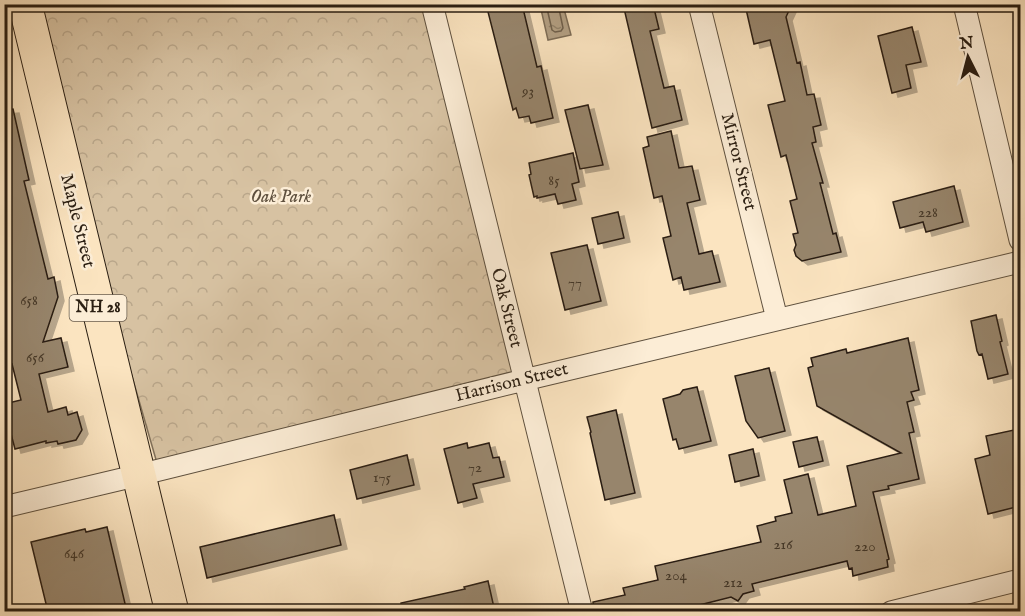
<svg xmlns="http://www.w3.org/2000/svg" width="1025" height="616" viewBox="0 0 1025 616" font-family="'IM FELL English',serif">
  <style>
    .forest { fill: url(#forest-crowns); stroke: #80705a; stroke-width: 1.5 }
    .water { fill: url(#water-ripples); stroke: #7d6d57; stroke-width: 1.5 }
    .lines { fill: none; stroke-linecap: round; stroke-linejoin: round }
    .shore { stroke: #6f604c; stroke-width: 1.5 }
    .building { fill: #97856c; stroke: #2a1e12; stroke-width: 1.5; filter: url(#shadow) }
    .minor-casing { stroke: #5e503e; stroke-width: 23 }
    .primary-casing { stroke: #2a1e12; stroke-width: 35 }
    .minor { stroke: #fcedd6; stroke-width: 21 }
    .primary { stroke: #fbe4c0; stroke-width: 33 }
    .labels { text-anchor: middle; dominant-baseline: central; stroke-width: 5; stroke-linejoin: round; paint-order: stroke }
    .number-label { font-size: 15px; fill: #453828 }
    .shield { fill: #fcedd6; stroke: #695c4d; stroke-width: 1.5 }
    .shield-label { font-size: 16px; font-weight: bold; fill: #2a1e12 }
    .street-label { font-size: 18px; fill: #2a1e12; stroke: #fcedd6 }
    .park-label { font-size: 18px; font-style: italic; fill: #5e4f3d; stroke: #fcedd6 }
  </style>
  <defs>
    <pattern id="forest-crowns" width="20" height="18" patternUnits="userSpaceOnUse" patternTransform="scale(1.5)"><rect width="20" height="18" fill="#d7c2a2"/><path d="M2 6a3 3 0 1 1 6 0M12 15a3 3 0 1 1 6 0" fill="none" stroke="#b9a68a"/></pattern>
    <pattern id="water-ripples" width="26" height="14" patternUnits="userSpaceOnUse" patternTransform="scale(1.5)"><rect width="26" height="14" fill="#b4a185"/><path d="M2 4q2-2 4 0t4 0M15 11q2-2 4 0t4 0" fill="none" stroke="#93836b"/></pattern>
    <filter id="shadow"><feDropShadow dx="6" dy="4" stdDeviation="0" flood-color="#0004"/></filter>
  </defs>
  <rect width="100%" height="100%" fill="#fbe4c0"/>
  <filter id="stains"><feTurbulence type="fractalNoise" baseFrequency=".00333" numOctaves="4"/><feColorMatrix values="0 0 0 0 .2 0 0 0 0 .09 0 0 0 0 .02 0 0 0 .5 -.17"/></filter>
  <radialGradient id="worn" r=".72"><stop offset=".6" stop-color="#630" stop-opacity="0"/><stop offset="1" stop-color="#630" stop-opacity=".3"/></radialGradient>
  <path class="forest" d="M25,5H432L523,377L159,470Z"/>
  <path class="water" d="M540,5H563L571,35L548,40Z"/>
  <g class="lines">
    <path class="shore" d="M546,4L552,30L555,32L561,31L563,28L558,4"/>
  </g>
  <path class="building" d="M486,4H522L537,67L541,66L553,118L531,123L529,116L519,118L516,108L513,110Z
    M623,4H653L659,29L650,31L664,88L674,86L682,120L652,128Z
    M750,4H792L786,17L797,63L800,62L807,95L814,94L821,125L813,127L816,142L812,143L823,183H820L833,234L836,233L841,252L802,261L796,256L794,250L796,245L793,234L798,233L790,201L797,199L786,155L781,157L768,105L785,101L770,40L754,44L746,9L751,8Z
    M912,27L921,62L906,65L911,88L892,93L878,36Z
    M588,105L603,165L580,169L565,110Z
    M13,109L29,180L24,181L48,279L54,277L58,297L43,342L61,338L68,367L39,374L48,412L66,407L68,415L77,412L82,430L76,440L58,444L57,441L46,443V441L15,449L10,430L4,432V404L21,400L12,364L4,366V110Z
    M671,131L679,168L692,166L695,179L700,200L687,203L699,254L712,251L720,282L684,290L681,277L673,280L663,238L671,236L662,196L654,198L643,148L649,146L647,137Z
    M573,153L579,182L572,184L576,200L558,204L555,194L537,198V196L534,197L529,175L531,174L529,163Z
    M954,186L963,222L926,232L923,222L900,228L893,202Z
    M618,212L624,238L598,244L592,218Z
    M587,245L601,301L565,310L551,253Z
    M996,315L1002,341L1000,342L1008,374L988,379L982,354L979,355L977,351L971,321Z
    M908,338L919,390L911,392L914,400L907,402L914,432L909,433L919,479L888,486L889,489L873,492L889,559L887,560L888,567L853,576L852,568L849,569L847,561L752,584L754,591L743,594L738,601L731,597L684,609L683,612H594L593,602L625,595L623,588L658,580L655,566L761,542L757,526L776,521L775,517L792,513L784,480L808,474L818,515L856,506L847,466L901,453L817,406L808,368L813,366L811,358L846,349L847,353Z
    M769,368L785,431L758,438L746,421L735,376Z
    M697,387L711,441L679,449L676,439L673,440L663,399L680,394L683,390Z
    M616,410L635,493L605,500L590,433L591,432L587,417Z
    M1014,430L1015,431L1020,430V506L988,514L975,459L990,455L986,436Z
    M817,437L823,461L799,467L793,442Z
    M467,443L468,448L489,443L493,458L499,457L504,477L473,484L477,498L458,503L444,449Z
    M753,449L759,476L735,482L729,455Z
    M407,455L414,485L357,499L350,470Z
    M334,515L341,545L207,578L200,547Z
    M107,527L127,612H48L31,542L85,529L86,532Z
    M488,581L495,612H402L401,603L465,589L464,587Z"/>
  <g class="lines">
    <defs>
      <path id="minor" d="M432,4L582,612
        M699,4L777,319
        M964,4L1020,240
        M4,507L139,475L524,380L1020,262
        M891,612L1020,580"/>
      <path id="primary" d="M25,4L172,612"/>
    </defs>
    <use href="#minor" class="minor-casing"/>
    <use href="#primary" class="primary-casing"/>
    <use href="#minor" class="minor"/>
    <use href="#primary" class="primary"/>
  </g>
  <g class="labels">
    <g class="number-label">
      <text x="528" y="91">93</text>
      <text x="554" y="180">85</text>
      <text x="928" y="212">228</text>
      <text x="575" y="282">77</text>
      <text x="29" y="300">658</text>
      <text x="35" y="357">656</text>
      <text x="475" y="467">72</text>
      <text x="382" y="477">175</text>
      <text x="783" y="544">216</text>
      <text x="865" y="546">220</text>
      <text x="74" y="553">646</text>
      <text x="676" y="575">204</text>
      <text x="733" y="582">212</text>
    </g>
    <rect class="shield" x="69.5" y="295" width="57" height="26" rx="4.5"/>
    <g class="shield-label">
      <text x="98" y="308">NH 28</text>
    </g>
    <g class="street-label">
      <text transform="translate(738 162) rotate(76)">Mirror Street</text>
      <text transform="translate(77 221) rotate(76)">Maple Street</text>
      <text transform="translate(506 308) rotate(76)">Oak Street</text>
      <text transform="translate(512 383) rotate(-14)">Harrison Street</text>
    </g>
    <g class="park-label">
      <text x="281" y="197">Oak Park</text>
    </g>
  </g>
  <rect width="1025" height="616" fill="none" stroke="#fbe4c0" stroke-width="24"/>
  <rect x="6" y="6" width="1013" height="604" fill="none" stroke="#2a1e12" stroke-width="3"/>
  <rect x="12" y="12" width="1001" height="592" fill="none" stroke="#2a1e12" stroke-width="1.5"/>
  <g transform="translate(968 57) rotate(354)" stroke="#fcedd6" stroke-width="4.5" paint-order="stroke">
  <path d="M0-4.5L10 22L0 15L-10 22Z" fill="#2a1e12"/>
  <text y="-9" font-size="16" font-weight="bold" text-anchor="middle" fill="#2a1e12">N</text>
  </g>
  <rect width="100%" height="100%" filter="url(#stains)"/>
  <rect width="100%" height="100%" fill="url(#worn)"/>
</svg>
